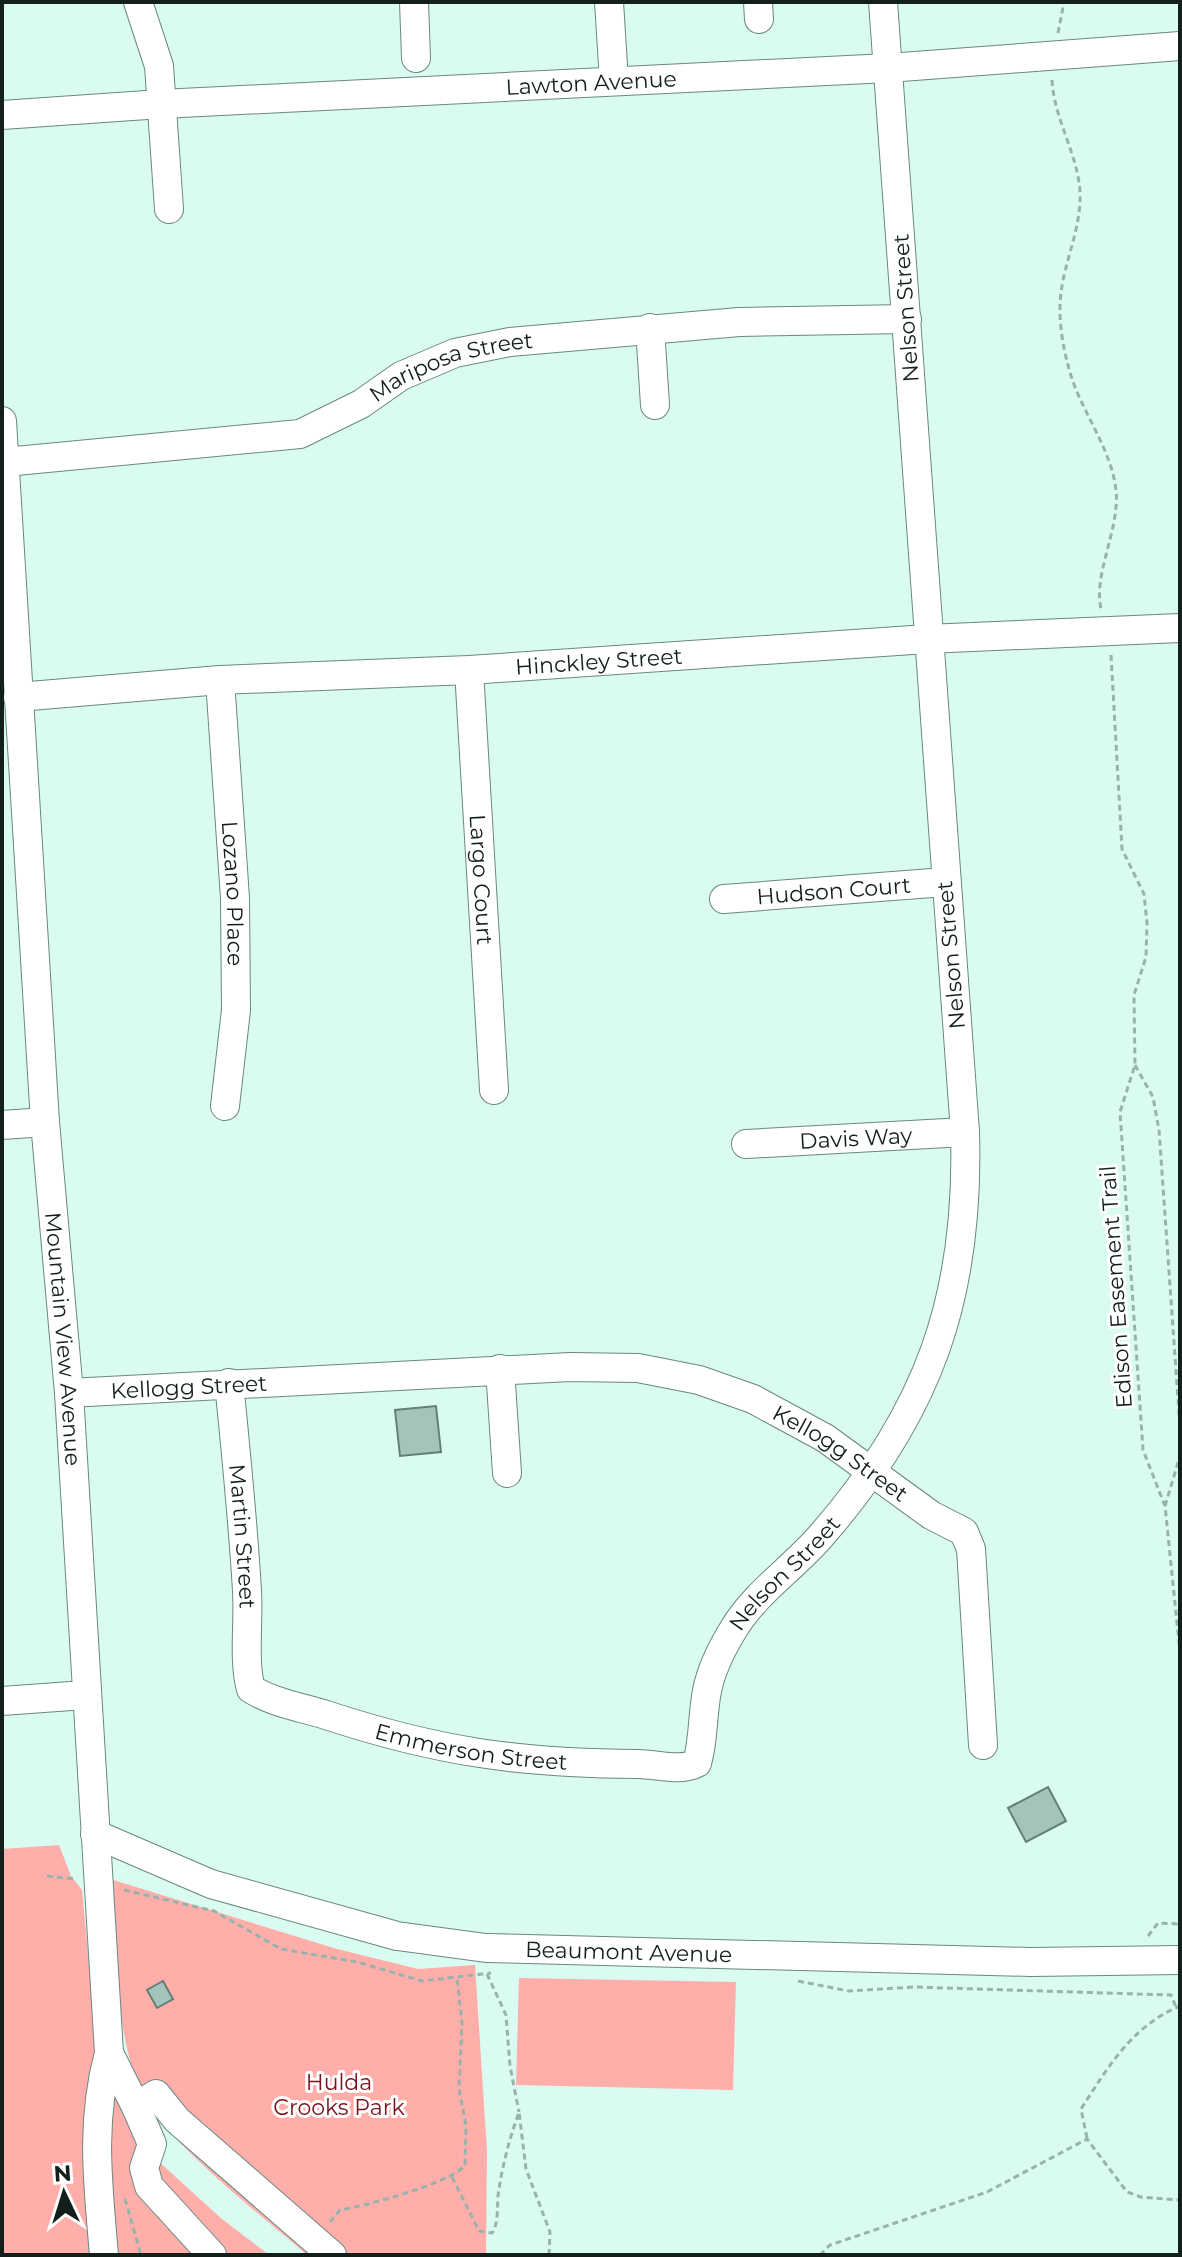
<svg xmlns="http://www.w3.org/2000/svg" width="1182" height="2257" viewBox="0 0 1182 2257" font-family="Montserrat,sans-serif">
  <style>
    .green { fill: #ffaeaa }
    .building { fill: #a4c4bb; stroke: #628078; stroke-width: 2 }
    .lines { fill: none; stroke-linecap: round; stroke-linejoin: round }
    .minor-casing { stroke: #698880; stroke-width: 30 }
    .path { stroke: #99b3ac; stroke-width: 3; stroke-dasharray: 6 4; stroke-linecap: butt }
    .minor { stroke: #fff; stroke-width: 28 }
    .labels { text-anchor: middle; dominant-baseline: central; stroke-width: 6; stroke-linejoin: round; paint-order: stroke }
    .street-label { font-size: 22px; fill: #131f1c; stroke: #fff }
    .park-label { font-size: 22px; fill: #78121c; stroke: #fff }
  </style>
  <rect width="100%" height="100%" fill="#d9fbf1"/>
  <path class="green" d="M59,1845L71,1876L82,1890L97,2046L136,2141L222,2219L269,2255H2V1849Z
    M110,1879L337,1949L418,1969L475,1965L487,2151L486,2255H307C266,2219 155,2133 138,2086C114,2021 116,1947 110,1879Z
    M519,1978L736,1982L733,2090L516,2085Z"/>
  <path class="building" d="M436,1406L441,1452L400,1456L395,1410Z
    M1048,1787L1066,1821L1026,1842L1008,1808Z
    M163,1981L173,1999L157,2008L147,1990Z"/>
  <g class="lines">
    <defs>
      <g id="minor">
        <path d="M138,2L159,66L169,209"/>
        <path d="M414,2L416,58"/>
        <path d="M609,2L614,81"/>
        <path d="M758,2L759,19"/>
        <path id="s1" d="M2,115L161,104L888,68L1180,46"/>
        <path d="M650,328L655,405"/>
        <path id="s2" d="M2,421L45,1122L69,1393L109,2053C90,2123 98,2184 104,2255"/>
        <path id="s3" d="M5,462L300,434L361,404L401,376L455,353L510,342L739,322L907,319"/>
        <path id="s4" d="M469,670L494,1090"/>
        <path id="s5" d="M220,680L235,898L236,1010L225,1106"/>
        <path id="s6" d="M18,697L220,680L469,670L927,639L1180,628"/>
        <path id="s7" d="M724,899L945,882"/>
        <path d="M2,1125L45,1122"/>
        <path id="s8" d="M746,1144L965,1132"/>
        <path d="M500,1369L507,1473"/>
        <path id="s9" d="M229,1383C236,1452 243,1522 247,1591C249,1621 243,1662 251,1689C274,1703 300,1707 326,1715C439,1752 518,1763 638,1764C657,1764 680,1772 697,1763C704,1739 702,1716 707,1691C711,1670 722,1648 733,1630C755,1593 792,1569 820,1537C929,1413 970,1296 965,1132L883,2"/>
        <path id="s10" d="M69,1393L570,1367L638,1368L699,1380L753,1399L825,1438L931,1515L964,1532L971,1549L983,1745"/>
        <path d="M2,1701L85,1695"/>
        <path id="s11" d="M95,1834L211,1884L397,1936L486,1948L1031,1962L1180,1960"/>
        <path d="M109,2053L136,2107L156,2094L177,2120L332,2255"/>
        <path d="M136,2107L152,2144L144,2168L149,2186L212,2255"/>
      </g>
    </defs>
    <use href="#minor" class="minor-casing"/>
    <path class="path" d="M1058,33L1064,2
      M1052,80C1054,119 1077,152 1080,191C1082,226 1065,259 1061,293C1058,316 1062,343 1068,365C1078,408 1111,446 1116,490C1120,530 1093,573 1101,609
      M1111,655L1122,849L1144,894L1147,923L1146,957L1134,995L1135,1065L1120,1112L1143,1450L1165,1506L1180,1652
      M1135,1065L1153,1097L1159,1130L1180,1427
      M1165,1506L1180,1456
      M47,1876L75,1879
      M124,1890L214,1911L281,1949L357,1962L422,1981L491,1973
      M1148,1936L1158,1923L1180,1924
      M487,1974L506,2015L510,2066L519,2112
      M798,1981L849,1991L913,1987L1171,1995L1176,2007
      M1087,2138L1081,2109C1108,2067 1132,2026 1180,2006
      M452,2177L479,2231L492,2233C500,2221 496,2203 499,2189C503,2163 510,2137 519,2112L526,2169L550,2232L549,2255
      M125,2199L141,2255
      M330,2222L340,2210C365,2206 452,2183 465,2165L466,2126L459,2088L462,2023L457,1978
      M820,2255L830,2245L987,2192L1087,2139L1127,2192L1141,2197L1180,2200"/>
    <use href="#minor" class="minor"/>
  </g>
  <g class="labels">
    <g class="street-label">
      <text stroke="none"><textPath href="#s1" startOffset="590">Lawton Avenue</textPath></text>
      <text transform="translate(906 308) rotate(-94)">Nelson Street</text>
      <text stroke="none"><textPath href="#s3" startOffset="464">Mariposa Street</textPath></text>
      <text stroke="none"><textPath href="#s6" startOffset="582">Hinckley Street</textPath></text>
      <text stroke="none"><textPath href="#s4" startOffset="210">Largo Court</textPath></text>
      <text stroke="none"><textPath href="#s7" startOffset="110">Hudson Court</textPath></text>
      <text stroke="none"><textPath href="#s5" startOffset="214">Lozano Place</textPath></text>
      <text transform="translate(951 955) rotate(-95)">Nelson Street</text>
      <text stroke="none"><textPath href="#s8" startOffset="110">Davis Way</textPath></text>
      <text transform="translate(1116 1287) rotate(-94)">Edison Easement Trail</text>
      <text stroke="none"><textPath href="#s2" startOffset="920">Mountain View Avenue</textPath></text>
      <text stroke="none"><textPath href="#s10" startOffset="120">Kellogg Street</textPath></text>
      <text stroke="none"><textPath href="#s10" startOffset="792">Kellogg Street</textPath></text>
      <text stroke="none"><textPath href="#s9" startOffset="154">Martin Street</textPath></text>
      <text stroke="none"><textPath href="#s9" startOffset="980">Nelson Street</textPath></text>
      <text stroke="none"><textPath href="#s9" startOffset="536">Emmerson Street</textPath></text>
      <text stroke="none"><textPath href="#s11" startOffset="552">Beaumont Avenue</textPath></text>
    </g>
    <g class="park-label">
      <text x="339" y="2082">Hulda<tspan x="339" dy="25">Crooks Park</tspan></text>
    </g>
  </g>
  <rect width="1182" height="2257" fill="none" stroke="#131f1c" stroke-width="8"/>
  <g transform="translate(64 2193) rotate(356)" stroke="#ffffff" stroke-width="6" paint-order="stroke">
  <path d="M0-6L14 30L0 20L-14 30Z" fill="#131f1c"/>
  <text y="-12" font-size="22" font-weight="bold" text-anchor="middle" fill="#131f1c">N</text>
  </g>
</svg>
